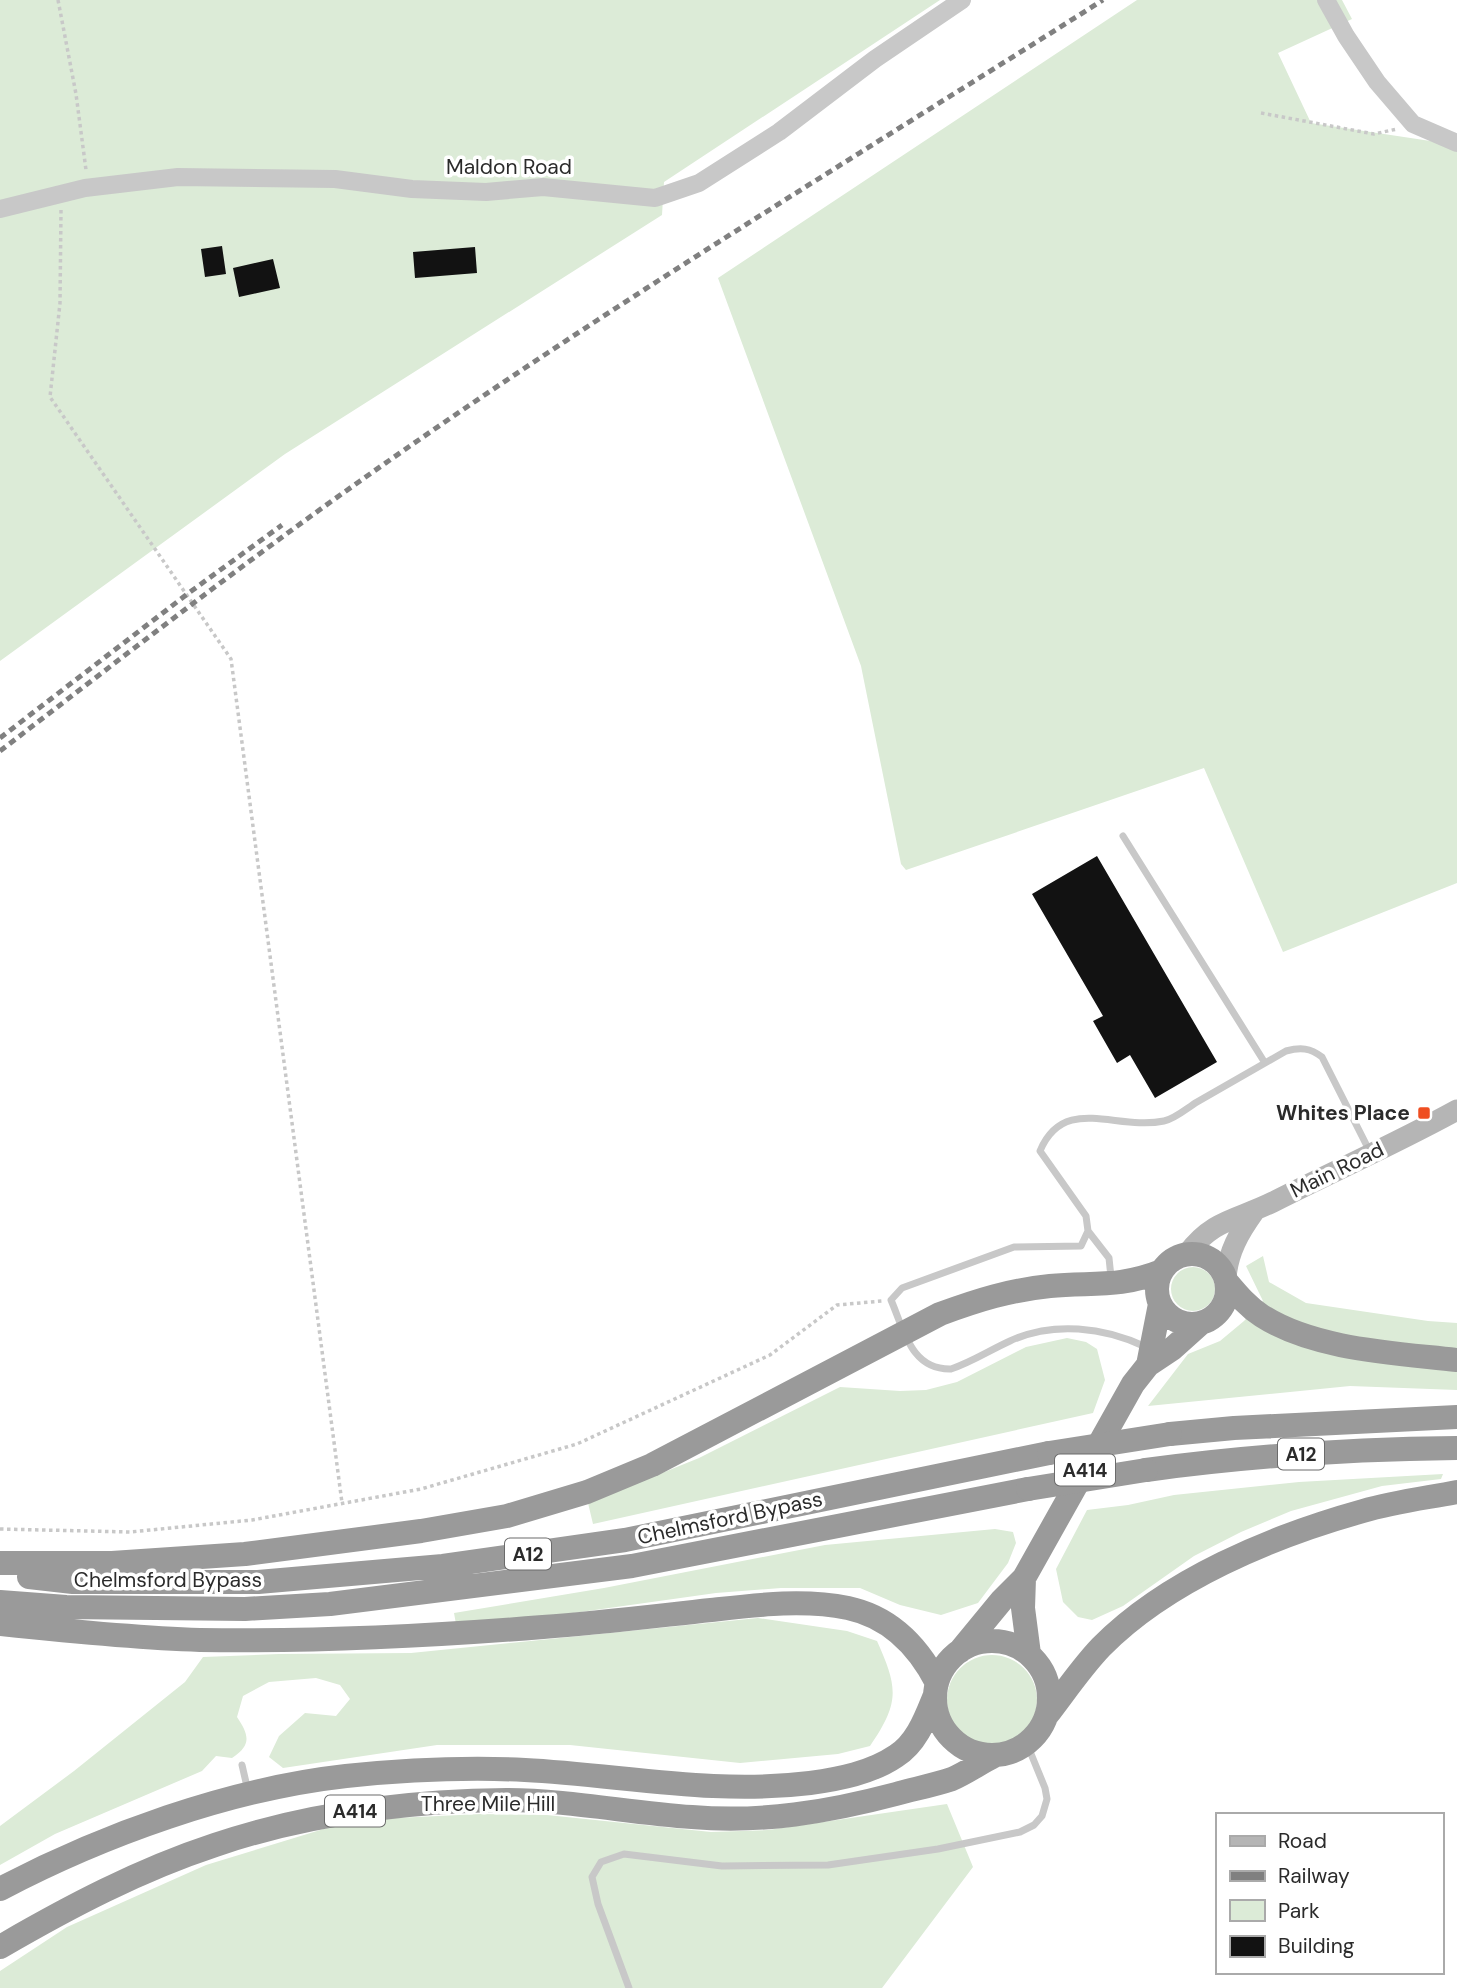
<svg xmlns="http://www.w3.org/2000/svg" width="1457" height="1988" viewBox="0 0 1457 1988" font-family="'DM Sans',sans-serif">
  <style>
    .green { fill: #dcebd7 }
    .building { fill: #121212 }
    .lines { fill: none; stroke-linecap: round; stroke-linejoin: round }
    .path { stroke: #c8c8c8; stroke-width: 3.5; stroke-dasharray: 3.5 3.5; stroke-linecap: butt }
    .service { stroke: #c8c8c8; stroke-width: 7 }
    .tertiary { stroke: #c8c8c8; stroke-width: 18 }
    .secondary { stroke: #b5b5b5; stroke-width: 21 }
    .trunk { stroke: #9a9a9a; stroke-width: 24 }
    .rail { stroke: #808080; stroke-width: 5; stroke-dasharray: 7 5; stroke-linecap: butt }
    .trunk-bridge { stroke: #9a9a9a; stroke-width: 24 }
    .poi-dot { fill: #ef4e21; stroke: #fff; stroke-width: 2.5 }
    .labels { text-anchor: middle; dominant-baseline: central; stroke-width: 7; stroke-linejoin: round; paint-order: stroke }
    .shield { fill: #fff; stroke: #6b6b6b; stroke-width: 2 }
    .shield-label { font-size: 19px; font-weight: bold; fill: #2b2b2b }
    .street-label { font-size: 21px; fill: #2b2b2b; stroke: #fff }
    .poi-label { font-size: 21px; font-weight: bold; fill: #2b2b2b; stroke: #fff; text-anchor: end }
  </style>
  <rect width="100%" height="100%" fill="#fff"/>
  <path class="green" d="M0,0H940L664,182L662,215L285,454L0,661Z
    M1137,0H1342L1352,19L1278,53L1311,123L1457,145V883L1283,952L1204,768L906,870L901,864L861,666L718,278Z
    M1263,1256L1269,1282L1306,1303L1428,1321L1457,1323V1390L1350,1386L1148,1406L1188,1354L1220,1341L1244,1321L1263,1301L1246,1266Z
    M1171 1289a22 22 0 1 1 44 0a22 22 0 1 1-44 0Z
    M1067,1338L1086,1342L1097,1349L1105,1380L1093,1413L593,1524L588,1503L699,1458L840,1387L900,1391L926,1390L957,1382L1026,1347Z
    M1443,1474L1441,1479L1382,1486L1291,1511L1241,1532L1194,1556L1123,1606L1092,1620L1078,1617L1063,1602L1056,1569L1087,1510L1128,1505L1174,1495L1299,1482Z
    M995,1529L1013,1532L1016,1543L1008,1563L978,1603L941,1615L900,1605L860,1588H781L716,1593L552,1616L456,1624L454,1613L604,1588L825,1545Z
    M758,1618L847,1631L877,1641C898,1688 900,1702 870,1746L838,1754L740,1763L570,1745H437L283,1768L269,1757L279,1736L305,1713L336,1716L350,1699L340,1685L316,1678L269,1682L243,1696L237,1717C249,1735 252,1745 232,1758L216,1756L202,1771L55,1834L0,1865V1826L74,1771L185,1682L203,1657L279,1654L411,1653Z
    M947 1700a45 45 0 1 1 90 0a45 45 0 1 1-90 0Z
    M947,1804L973,1867L882,1988H0V1971L67,1927L206,1865L353,1820L481,1814L547,1815L711,1832L768,1830Z"/>
  <path class="building" d="M222,246L226,274L205,277L201,249Z
    M475,247L477,273L415,278L413,252Z
    M273,259L280,288L239,297L233,268Z
    M1097,856L1217,1062L1155,1098L1130,1055L1117,1063L1093,1021L1103,1016L1032,894Z"/>
  <g class="lines">
    <path class="path" d="M58,0L76,94L86,170
      M1261,113L1374,134L1397,129
      M61,210L60,303L50,397L231,659L342,1503
      M0,1529L130,1532L252,1520L421,1489L577,1444L770,1355L837,1305L882,1301"/>
    <path class="service" d="M1123,836L1265,1063
      M1088,1231L1109,1258L1111,1277
      M1146,1347C1104,1327 1053,1321 1010,1341C990,1350 972,1362 951,1369C911,1370 904,1330 891,1300L902,1288L1014,1247L1081,1246L1088,1231L1086,1216L1040,1151C1064,1094 1116,1131 1164,1121C1175,1119 1187,1108 1197,1102C1227,1085 1256,1068 1286,1051C1301,1047 1310,1048 1322,1057L1370,1152
      M242,1765L248,1791
      M629,1988L598,1904L592,1877L601,1862L624,1854L722,1866L828,1865L938,1849L1020,1832L1034,1825L1042,1816L1047,1799L1045,1788L1027,1744"/>
    <path class="tertiary" d="M1326,0L1346,36L1377,82L1413,124L1457,143
      M0,209L85,188L178,177L335,179L412,189L486,192L543,187L655,198L699,183L779,132L875,59L962,0"/>
    <path class="secondary" d="M1187,1254C1213,1219 1237,1220 1273,1202C1334,1171 1397,1143 1457,1110
      M1226,1278C1228,1252 1239,1233 1254,1212"/>
    <path class="trunk" d="M1157 1289a35 35 0 1 1 70 0a35 35 0 1 1-70 0Z
      M1227,1282C1238,1295 1248,1307 1262,1316C1315,1350 1396,1353 1457,1360
      M1148,1365L1160,1304
      M1170,1434L1234,1428L1457,1417
      M1146,1470C1249,1456 1353,1449 1457,1448
      M0,1563H112L245,1554L421,1531L507,1516L587,1492L652,1465L940,1314C978,1300 1010,1290 1050,1286C1093,1282 1119,1288 1162,1271
      M29,1577L73,1582H258L443,1566L625,1540L1049,1453
      M1024,1578L1023,1608L1029,1654
      M0,1602L66,1607L245,1609L330,1604L632,1566L1028,1489
      M0,1624C66,1631 134,1638 200,1640C313,1642 430,1636 543,1627C599,1623 655,1616 711,1610C756,1605 803,1599 848,1608C890,1617 918,1646 937,1683
      M935 1698a57 57 0 1 1 114 0a57 57 0 1 1-114 0Z
      M960,1651L1002,1600L1024,1578L1133,1384L1148,1365L1172,1349L1201,1323
      M1048,1714C1065,1692 1081,1668 1101,1647C1167,1580 1273,1536 1363,1511C1393,1502 1426,1498 1457,1492
      M0,1889C103,1835 229,1789 346,1776C405,1770 465,1767 525,1770C622,1775 713,1795 810,1783C839,1779 871,1773 896,1756C917,1743 926,1717 935,1695
      M0,1947C69,1907 139,1870 215,1845C309,1813 408,1801 507,1800C569,1800 630,1813 692,1817C762,1823 828,1812 896,1794C914,1789 934,1785 952,1779C966,1773 980,1763 994,1756"/>
    <path class="rail" d="M0,738L190,592L282,525
      M0,751C128,653 255,554 387,462C620,299 863,152 1103,0"/>
    <path class="trunk-bridge" d="M1049,1453L1170,1434
      M1028,1489L1146,1470"/>
  </g>
  <rect class="poi-dot" x="1417" y="1106" width="14" height="14" rx="3.5"/>
  <g class="labels">
    <g class="shield">
      <rect x="1278" y="1438.5" width="46" height="31" rx="5"/>
      <rect x="1055" y="1454.5" width="60" height="31" rx="5"/>
      <rect x="505" y="1538.5" width="46" height="31" rx="5"/>
      <rect x="325" y="1795.5" width="60" height="31" rx="5"/>
    </g>
    <g class="shield-label">
      <text x="1301" y="1454">A12</text>
      <text x="1085" y="1470">A414</text>
      <text x="528" y="1554">A12</text>
      <text x="355" y="1811">A414</text>
    </g>
    <g class="street-label">
      <text x="509" y="167">Maldon Road</text>
      <text transform="translate(1337 1170) rotate(-26)">Main Road</text>
      <text transform="translate(730 1518) rotate(-12)">Chelmsford Bypass</text>
      <text x="168" y="1580">Chelmsford Bypass</text>
      <text x="488" y="1804">Three Mile Hill</text>
    </g>
    <g class="poi-label">
      <text x="1410" y="1113">Whites Place</text>
    </g>
  </g>
  <rect x="1216" y="1813" width="228" height="161" fill="#ffffff" stroke="#aaaaaa" stroke-width="2"/>
  <rect x="1230" y="1836" width="35" height="10" fill="#b5b5b5" stroke="#aaaaaa" stroke-width="2"/>
  <text x="1278" y="1848" font-size="21" fill="#2b2b2b">Road</text>
  <rect x="1230" y="1871" width="35" height="10" fill="#808080" stroke="#aaaaaa" stroke-width="2"/>
  <text x="1278" y="1883" font-size="21" fill="#2b2b2b">Railway</text>
  <rect x="1230" y="1900" width="35" height="21" fill="#dcebd7" stroke="#aaaaaa" stroke-width="2"/>
  <text x="1278" y="1918" font-size="21" fill="#2b2b2b">Park</text>
  <rect x="1230" y="1936" width="35" height="21" fill="#121212" stroke="#aaaaaa" stroke-width="2"/>
  <text x="1278" y="1953" font-size="21" fill="#2b2b2b">Building</text>
</svg>
